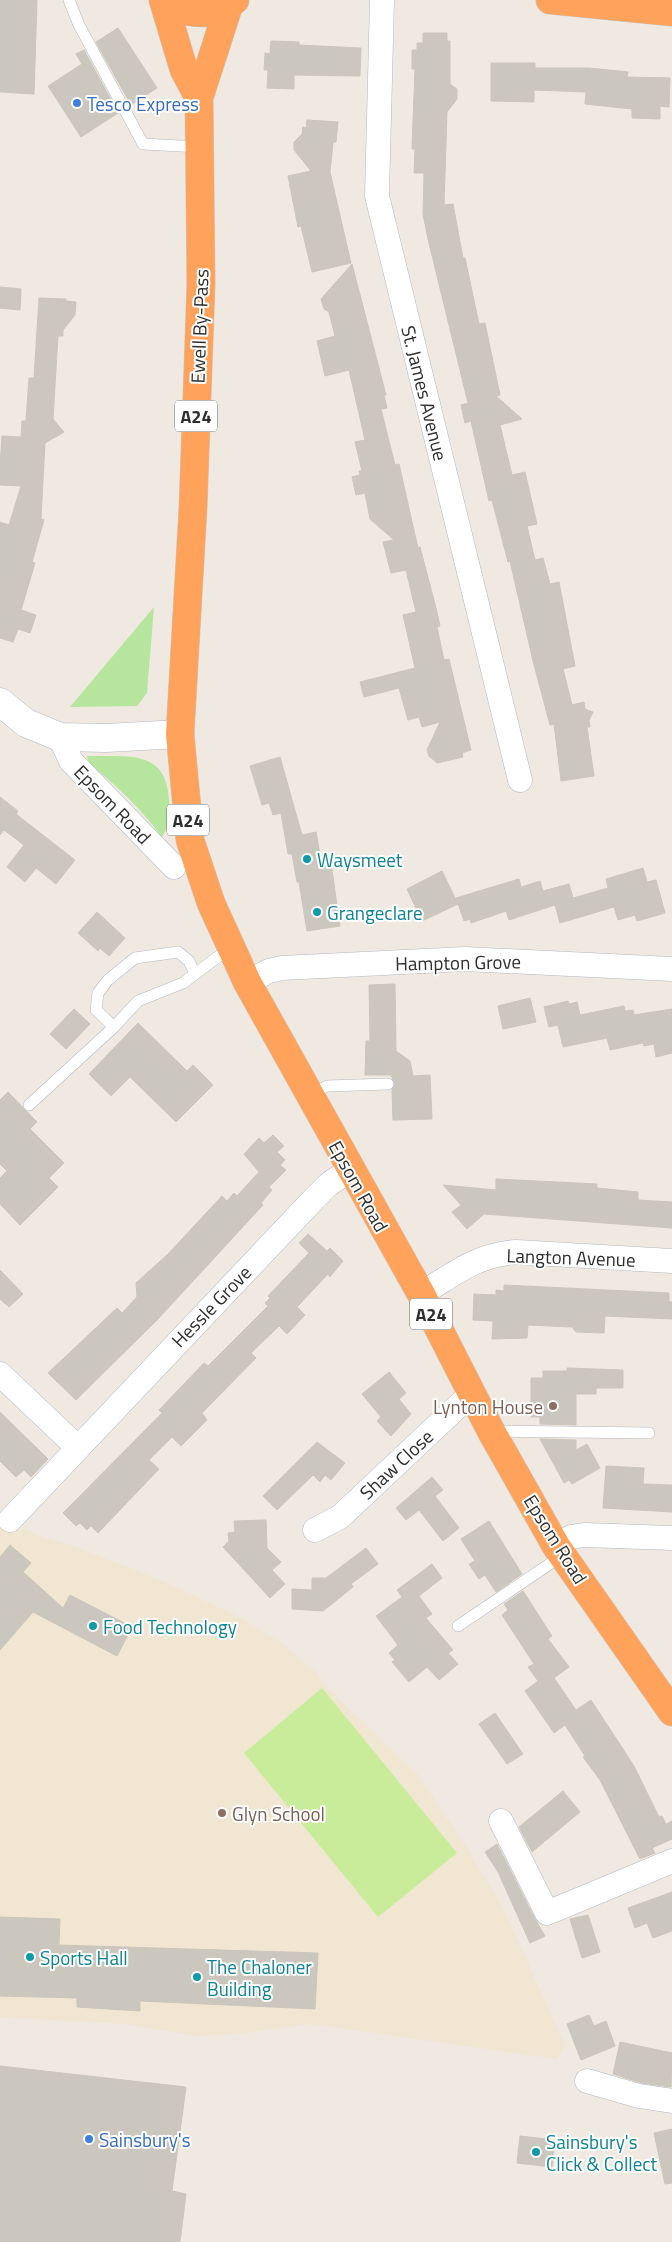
<svg xmlns="http://www.w3.org/2000/svg" width="672" height="2242" viewBox="0 0 672 2242" font-family="'Titillium Web',sans-serif">
  <style>
    .education { fill: #f0e6d1 }
    .green { fill: #b6e59e }
    .pitch { fill: #c9ec9a }
    .building { fill: #cbc7bf; stroke: #cbc5ba }
    .lines { fill: none; stroke-linecap: round; stroke-linejoin: round }
    .lane-casing { stroke: #b4b7c1; stroke-width: 12 }
    .street-casing { stroke: #b4b7c1; stroke-width: 25 }
    .secondary-casing { stroke: #b4b7c1; stroke-width: 29 }
    .highway-casing { stroke: #c9c9c9; stroke-width: 29 }
    .lane { stroke: #fff; stroke-width: 11 }
    .street { stroke: #fff; stroke-width: 24 }
    .secondary { stroke: #fff; stroke-width: 28 }
    .highway { stroke: #ffa35c; stroke-width: 28 }
    .shop-dot { fill: #3f7fe0; stroke: #fff; stroke-width: 2 }
    .culture-dot { fill: #0f9aa8; stroke: #fff; stroke-width: 2 }
    .education-dot { fill: #8d6e63; stroke: #fff; stroke-width: 2 }
    .labels { text-anchor: middle; dominant-baseline: central; stroke-width: 4; stroke-linejoin: round; paint-order: stroke }
    .shield { fill: #fff; stroke: #6d6d6d; stroke-width: 1 }
    .shield-label { font-size: 18px; font-weight: bold; fill: #2e2e2e }
    .shop-label { font-size: 19px; fill: #366cbe; stroke: #fff; text-anchor: start }
    .street-label { font-size: 19px; fill: #2e2e2e; stroke: #fff }
    .culture-label { font-size: 19px; fill: #0d838f; stroke: #fff; text-anchor: start }
    .education-label { font-size: 19px; fill: #785e54; stroke: #fff; text-anchor: end }
  </style>
  <rect width="100%" height="100%" fill="#efe9e1"/>
  <path class="education" d="M0,1522L32,1531L31,1533L76,1547L158,1579L235,1615L279,1641L314,1670L329,1689L418,1775L469,1851L502,1906L565,2045L557,2059L311,2024L235,2034L196,2036L124,2024L0,2017Z"/>
  <path class="green" d="M154,607L147,693L137,706L70,707Z
    M87,756C127,757 166,748 169,800C170,817 171,822 162,837C141,809 117,785 89,764Z"/>
  <path class="pitch" d="M322,1688L457,1853L378,1917L244,1753Z"/>
  <path class="building" d="M0,0H37L34,94L0,92Z
    M118,28L157,88L131,105L96,42Z
    M423,33H447V41H450V84L457,89V99L447,112L444,205L453,204L463,258H465L479,324L485,323L500,395L496,396L522,419L500,425L512,475L525,472L537,524L527,526L535,560L543,558L550,584L559,582L575,666L563,669L572,705L584,702L585,709L593,712L589,720L590,727H587L594,776L561,781L554,724L550,725L533,661L510,561L508,562L492,500L489,501L471,421L465,423L461,405L468,403L428,239L423,214L424,173H414L415,149H412L415,69H412V50H417V43H423Z
    M271,41L299,42V45L361,48L360,76L294,75V89L267,88L268,70H264L265,53L270,54Z
    M84,50L118,113L81,137L48,86L82,64L76,54Z
    M491,63H535V68H589L628,72L627,77L670,78L669,107L660,106V119L632,118V109L585,104L586,92L534,90V102L491,101Z
    M307,120L338,122L336,142H333L330,172L351,263L312,272L301,226L298,227L288,176L311,171L294,150V142L302,134L303,127L306,128Z
    M352,264L386,395H384L387,408L381,409L395,465L399,464L418,548L420,547L436,608L440,626L437,627L444,660L449,659L471,750L462,753L463,757L437,763L429,756L427,750L440,722L422,727L419,717L408,720L399,688L364,697L360,682L415,668L403,615L416,612L406,570L391,573L383,542L394,540L370,519L365,493L356,495L352,477L360,475L359,471H362L355,442L365,440L349,370L325,376L317,341L335,336L329,312L324,309L321,299Z
    M0,287L21,289L20,310L0,308Z
    M39,298L66,299V301L76,302L75,315L63,330V336H58L53,419L64,432L45,443L41,519L44,520L32,562L35,563L21,610L36,615L30,633L18,629L13,642L0,638V522L9,525L21,486L0,485V466L2,436L21,437L22,421H26L29,378H34Z
    M280,757L302,835L316,832L322,865L331,863L340,926L307,931L299,882H297L292,854H288L281,813L273,815L269,803L262,805L250,766Z
    M0,797L18,811L16,814L75,860L56,884L36,868L25,882L7,867L24,845L4,830L0,835Z
    M643,868L647,882L656,880L665,913L637,921L635,915L618,920L614,907L560,923L555,905L509,920L506,911L471,923L470,919L464,921L456,898L519,879L521,887L540,881L543,891L569,884L573,898L608,888L606,879Z
    M442,871L458,904L422,921L407,889Z
    M97,912L125,938L109,956L100,948L98,951L78,933Z
    M395,984L396,1051L410,1061L413,1076L430,1075L432,1119L393,1120L392,1090L395,1084L391,1075H365L366,1041H370L369,985Z
    M530,998L536,1022L503,1029L498,1006Z
    M568,1001L569,1004L577,1002L580,1015L624,1006L625,1011L633,1010L634,1015L672,1009V1053L656,1057L654,1044L644,1046L643,1043L610,1050L607,1038L563,1047L558,1025L549,1027L544,1007Z
    M74,1009L90,1024L66,1049L50,1034Z
    M138,1023L187,1071L193,1065L213,1085L176,1122L130,1077L111,1096L89,1074Z
    M8,1092L37,1122L30,1129L64,1163L49,1178L58,1187L20,1225L0,1204V1178L7,1171L0,1164V1100Z
    M273,1135L284,1146L277,1152L285,1160L280,1165L286,1170L269,1187L272,1190L261,1203L263,1205L158,1319L76,1400L48,1373L117,1308L122,1313L137,1297L136,1283L168,1254L222,1196L227,1201L234,1193L237,1196L259,1172L244,1154L259,1138L264,1143Z
    M496,1179L597,1184V1188L638,1192V1200L672,1202V1228L484,1214L467,1229L452,1212L461,1205L443,1185L496,1190Z
    M308,1234L327,1251L330,1248L343,1261L330,1277L328,1274L297,1307L305,1315L287,1334L279,1326L251,1353L256,1358L202,1413L207,1420L181,1446L172,1437L149,1460L159,1469L98,1533L91,1526L87,1530L80,1523L76,1526L63,1513L162,1413L159,1410L204,1363L208,1366L268,1306L265,1303L270,1298L268,1296L309,1253L299,1243Z
    M0,1270L23,1294L9,1307L0,1299Z
    M504,1285L669,1293V1302H672V1319L605,1316L604,1333L576,1332L572,1327L528,1325L527,1338L492,1339L493,1321L473,1320L474,1294L496,1295V1290L504,1291Z
    M567,1368L623,1370V1388H596V1394H576V1425L540,1424V1417H531V1378H543V1371H567Z
    M389,1372L406,1393L399,1399L411,1414L391,1436L377,1421L381,1417L362,1394Z
    M0,1412L48,1459L31,1477L24,1470L16,1477L0,1461Z
    M540,1439L576,1440V1450L587,1444L600,1468L572,1484L569,1480L564,1483Z
    M317,1442L345,1463L331,1480L325,1475L320,1482L313,1475L277,1510L263,1496Z
    M606,1466L644,1468L643,1484L672,1485V1512L603,1508Z
    M432,1477L443,1490L435,1496L459,1528L443,1541L419,1510L406,1520L396,1508Z
    M266,1520L267,1548L281,1562L272,1570L285,1584L270,1598L223,1547L229,1541L228,1533L235,1532L234,1521Z
    M489,1521L522,1574L496,1592L485,1575L479,1579L469,1564L475,1561L461,1539Z
    M10,1545L31,1563L23,1572L63,1608L70,1595L132,1627L117,1656L33,1612L0,1650V1557Z
    M366,1548L378,1564L351,1584L353,1587L323,1611L292,1609V1589L312,1590V1578H326Z
    M432,1564L442,1578L419,1596L432,1614L426,1618L453,1650L448,1653L458,1664L439,1680L427,1667L409,1682L392,1662L395,1660L389,1653L398,1645L376,1616L402,1597L397,1590Z
    M523,1591L552,1636L548,1639L569,1667L554,1678L576,1710L591,1700L634,1766L659,1817L662,1816L666,1824L672,1821V1839L652,1848L655,1853L640,1859L600,1780L583,1757L585,1756L565,1725L554,1733L525,1691L538,1681L528,1667L534,1664L502,1615L508,1610L504,1604Z
    M495,1713L523,1754L507,1764L479,1724Z
    M563,1791L580,1812L532,1852L519,1827Z
    M497,1844L535,1919L545,1936L530,1943L498,1872L485,1852Z
    M672,1892V1931L653,1938L647,1923L635,1928L628,1908Z
    M588,1915L600,1952L582,1958L570,1919Z
    M0,1917L60,1919L59,1945L318,1953L315,2009L140,2001V2011L77,2007V1998L0,1996Z
    M589,2015L594,2026L606,2021L615,2046L581,2060L567,2024Z
    M620,2042L672,2053L671,2087L642,2083L613,2074Z
    M0,2066L186,2087L172,2191L186,2194L180,2242H0Z
    M672,2129V2183L665,2184L654,2133Z
    M520,2136L555,2140L552,2167L517,2163Z"/>
  <g class="lines">
    <defs>
      <path id="lane" d="M69,0L79,25L143,144L200,147
        M114,1027L96,1010L98,993L108,980L135,958L178,952L189,961L195,974
        M310,1095L327,1086L388,1084
        M29,1105L114,1027L138,1001L183,983L231,947
        M493,1431L649,1433
        M458,1626L563,1555"/>
      <path id="street" d="M382,0L377,196L520,780
        M60,737L71,761L174,867
        M247,982L269,971L282,968L465,959L672,969
        M421,1294C454,1274 476,1255 516,1252L672,1261
        M0,1374L77,1447
        M10,1520L312,1201L329,1184L350,1170
        M315,1530L340,1517L472,1393
        M556,1546L571,1537L584,1535L672,1538
        M501,1821L547,1913L672,1861
        M587,2081L639,2096L672,2101"/>
      <path id="secondary" d="M0,702L26,723L60,737L106,738L180,734"/>
      <path id="highway" d="M163,0L184,70L199,98
        M164,0C185,16 215,18 235,0
        M550,0L672,12
        M229,5L199,98L201,284L193,508L180,734L190,840L211,903L247,982L421,1294L491,1431L556,1546L672,1712"/>
    </defs>
    <use href="#lane" class="lane-casing"/>
    <use href="#street" class="street-casing"/>
    <use href="#secondary" class="secondary-casing"/>
    <use href="#highway" class="highway-casing"/>
    <use href="#lane" class="lane"/>
    <use href="#street" class="street"/>
    <use href="#secondary" class="secondary"/>
    <use href="#highway" class="highway"/>
  </g>
  <g class="shop-dot">
    <circle cx="77" cy="103" r="5"/>
    <circle cx="89" cy="2139" r="5"/>
  </g>
  <g class="culture-dot">
    <circle cx="307" cy="859" r="5"/>
    <circle cx="317" cy="912" r="5"/>
    <circle cx="93" cy="1626" r="5"/>
    <circle cx="30" cy="1957" r="5"/>
    <circle cx="197" cy="1977" r="5"/>
    <circle cx="536" cy="2152" r="5"/>
  </g>
  <g class="education-dot">
    <circle cx="553" cy="1406" r="5"/>
    <circle cx="222" cy="1813" r="5"/>
  </g>
  <g class="labels">
    <g class="shield">
      <rect x="175" y="400.5" width="42" height="31" rx="4"/>
      <rect x="167" y="804.5" width="42" height="31" rx="4"/>
      <rect x="410" y="1298.5" width="42" height="31" rx="4"/>
    </g>
    <g class="shield-label">
      <text x="196" y="416">A24</text>
      <text x="188" y="820">A24</text>
      <text x="431" y="1314">A24</text>
    </g>
    <g class="shop-label">
      <text x="87" y="103">Tesco Express</text>
      <text x="99" y="2139">Sainsbury's</text>
    </g>
    <g class="street-label">
      <text transform="translate(199 326) rotate(-88)">Ewell By-Pass</text>
      <text transform="translate(425 393) rotate(76)">St. James Avenue</text>
      <text transform="translate(113 804) rotate(46)">Epsom Road</text>
      <text transform="translate(458 962) rotate(-1)">Hampton Grove</text>
      <text transform="translate(359 1186) rotate(61)">Epsom Road</text>
      <text transform="translate(571 1257) rotate(2)">Langton Avenue</text>
      <text transform="translate(211 1306) rotate(-46)">Hessle Grove</text>
      <text transform="translate(396 1464) rotate(-43)">Shaw Close</text>
      <text transform="translate(556 1539) rotate(58)">Epsom Road</text>
    </g>
    <g class="culture-label">
      <text x="317" y="859">Waysmeet</text>
      <text x="327" y="912">Grangeclare</text>
      <text x="103" y="1626">Food Technology</text>
      <text x="40" y="1957">Sports Hall</text>
      <text x="207" y="1966">The Chaloner<tspan x="207" dy="22">Building</tspan></text>
      <text x="546" y="2141">Sainsbury's<tspan x="546" dy="22">Click &amp; Collect</tspan></text>
    </g>
    <g class="education-label">
      <text x="543" y="1406">Lynton House</text>
      <text x="232" y="1813" text-anchor="start">Glyn School</text>
    </g>
  </g>
</svg>
